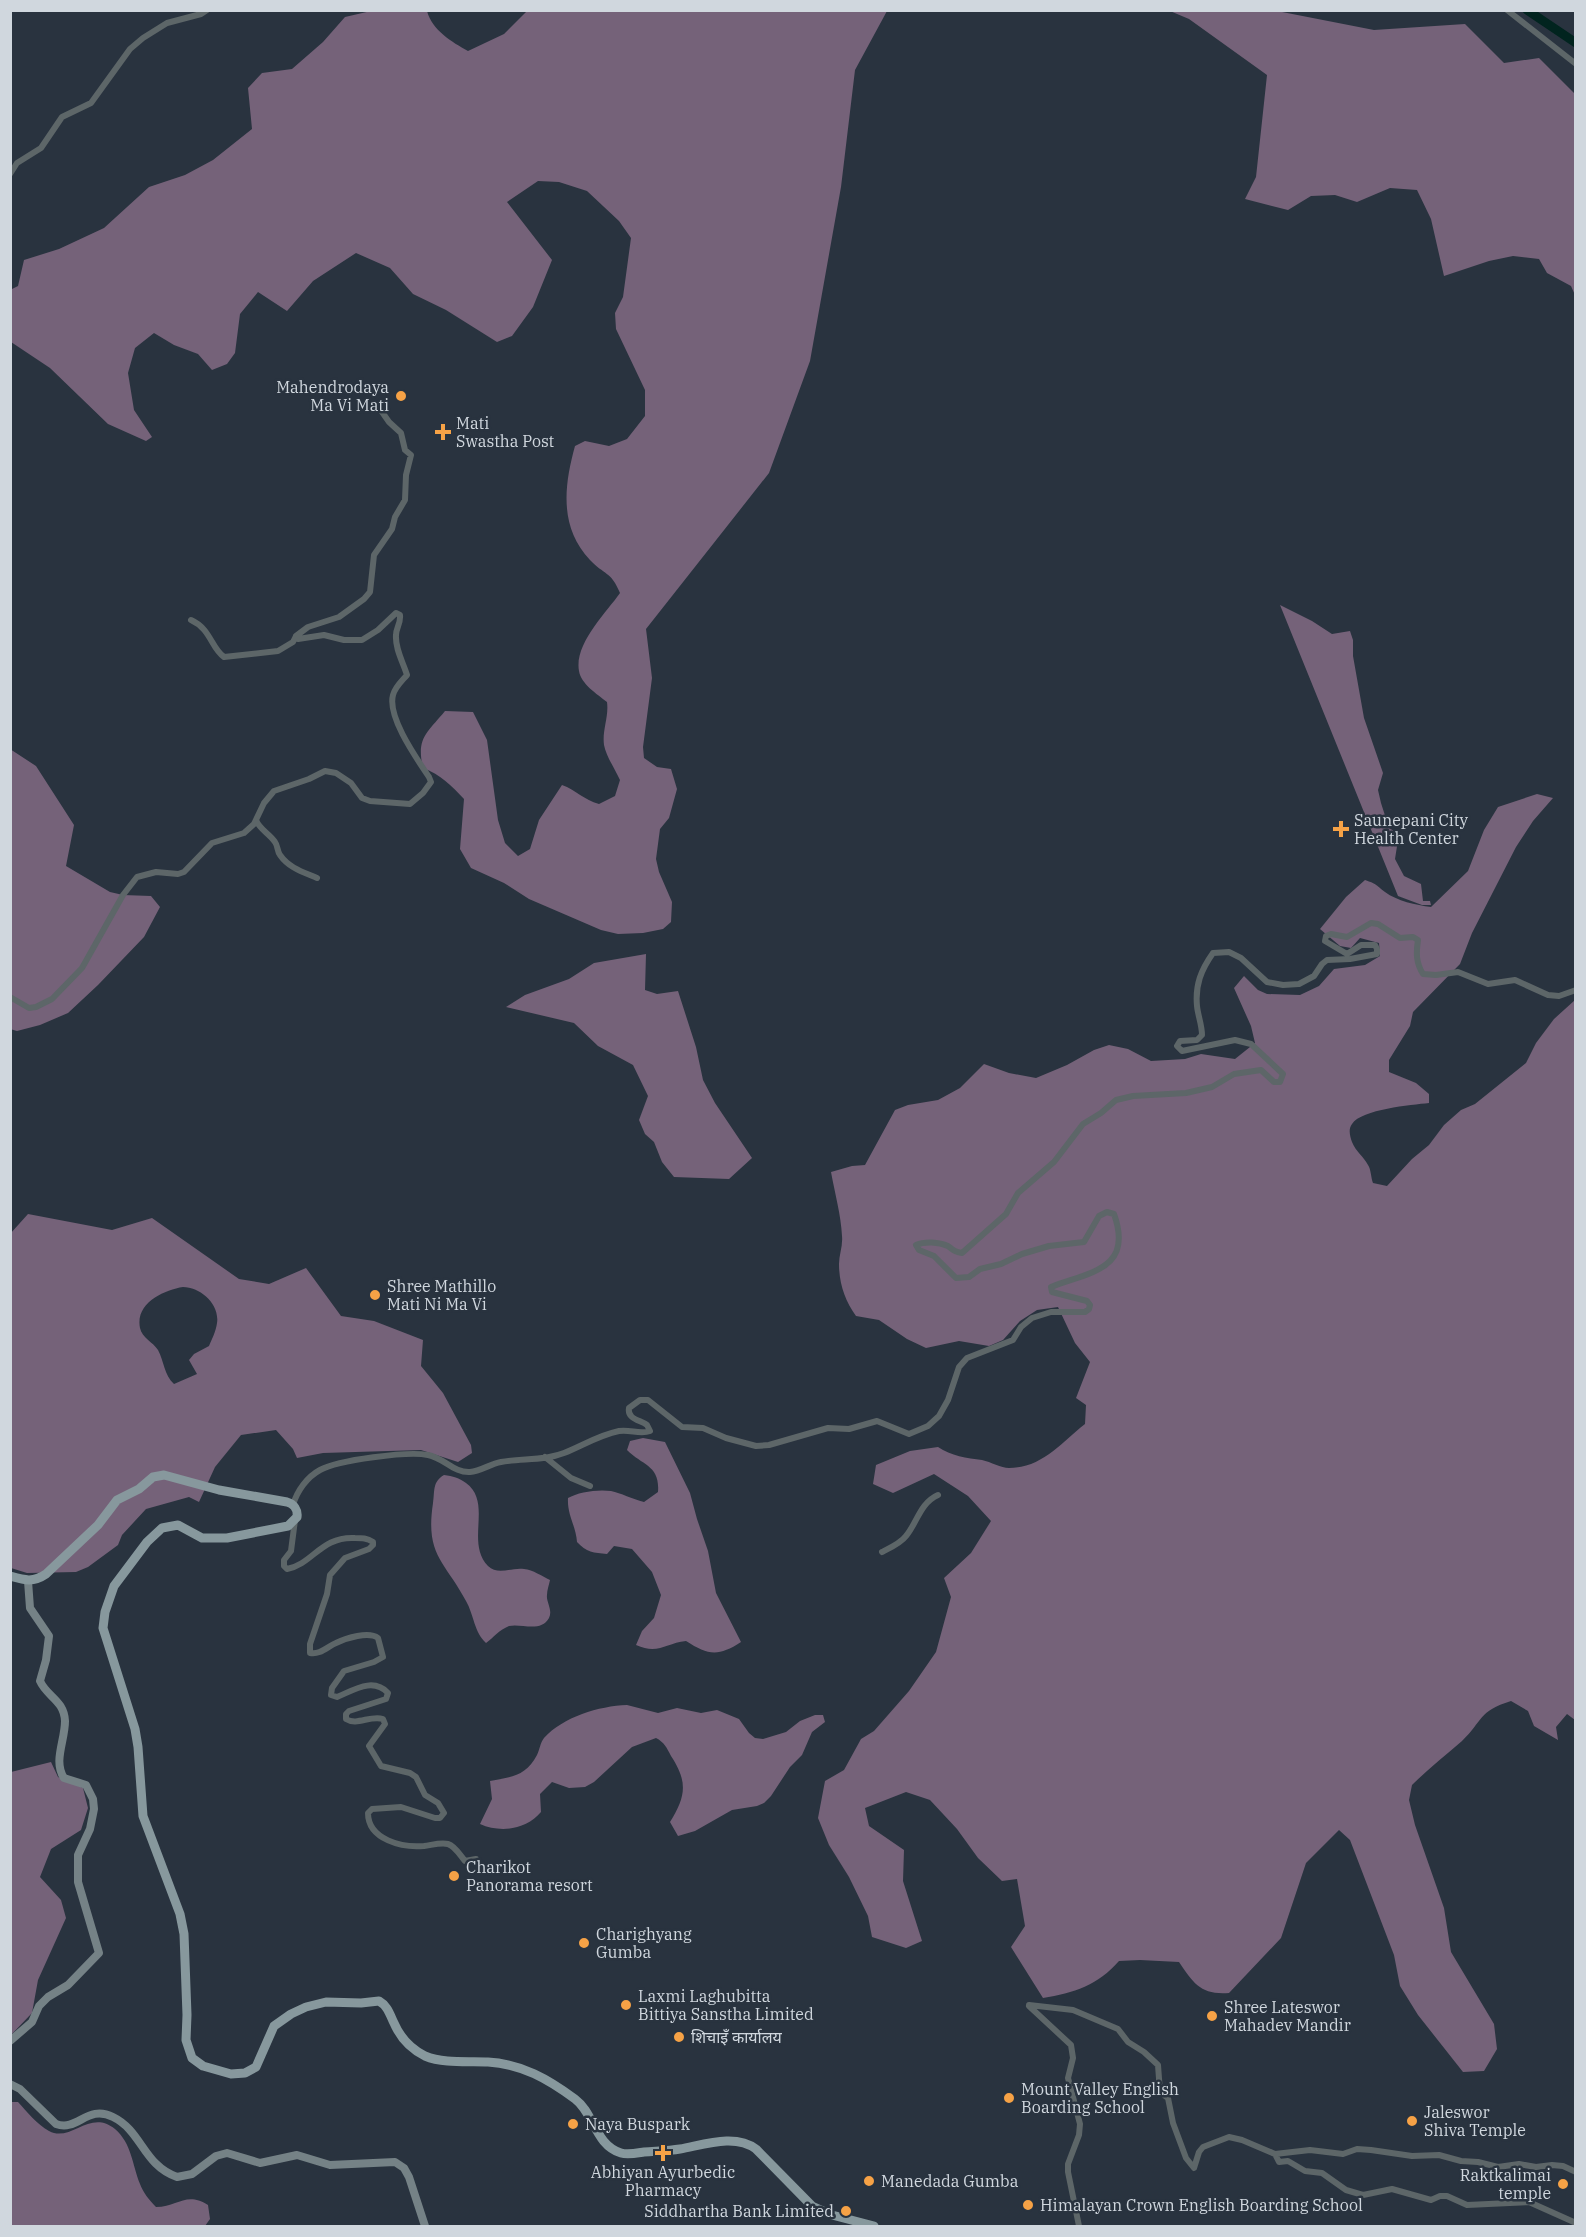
<svg xmlns="http://www.w3.org/2000/svg" width="1586" height="2237" viewBox="0 0 1586 2237" font-family="'IBM Plex Serif','Noto Sans Devanagari',serif">
  <style>
    .forest { fill: #756279; fill-rule: evenodd }
    .lines { fill: none; stroke-linecap: round; stroke-linejoin: round }
    .stream { stroke: #01241f; stroke-width: 1.5 }
    .river { stroke: #01241f; stroke-width: 9 }
    .street { stroke: #5d6668; stroke-width: 6 }
    .secondary { stroke: #758286; stroke-width: 8 }
    .primary { stroke: #87989d; stroke-width: 9 }
    .poi-dot { fill: #f6a246; stroke: #29333f; stroke-width: 2 }
    .labels { text-anchor: middle; dominant-baseline: central; stroke-width: 5; stroke-linejoin: round; paint-order: stroke }
    .poi-label { font-size: 16px; fill: #d0d7de; stroke: #29333f; text-anchor: start }
  </style>
  <rect width="100%" height="100%" fill="#29333f"/>
  <path class="forest" d="M371,11H427C432,30 452,42 468,51L504,34L527,11H887L855,70L841,187L810,361L769,473L646,629L652,678L643,747L644,758L657,767L671,769L677,789L669,818L660,829L656,859L659,872L672,902L671,922L663,929L643,933L618,934L601,930L529,899L504,883L471,868L460,849L464,799C451,785 441,775 423,768C416,738 427,733 445,711L473,712L487,740L498,820L505,843L518,856L530,849L539,820L562,785C576,790 584,800 599,804L615,796L620,780C615,769 606,756 604,745C602,730 609,717 607,702C597,694 581,684 579,671C574,644 606,613 620,593C611,571 604,575 590,560C559,527 564,486 575,446L585,441L609,446L627,439L645,416V390L616,329L615,313L623,297L631,238L619,221L587,191L559,182L538,181L507,202L552,260L533,307L512,336L497,342L446,310L413,294L390,268L356,253L313,281L287,311L258,292L240,314L235,353L227,364L212,370L198,354L174,345L154,333L135,348L128,373L134,410L152,437L146,441L108,424L50,368L11,342L10,290L18,286L24,260L59,249L104,228L149,187L185,175L213,160L252,129L248,88L262,73L292,69L323,42L345,17Z
    M1170,11H1277L1374,30L1465,24L1504,63L1539,58L1575,94V295L1571,286L1547,273L1539,259L1513,256L1489,261L1444,276L1431,219L1417,190L1390,188L1357,202L1335,195L1311,196L1288,210L1245,199L1256,177L1267,75L1189,19Z
    M1280,605L1312,621L1332,634L1350,631L1353,640V656L1364,718L1383,773L1378,790L1381,803L1389,828L1394,831L1398,840L1395,859L1404,876L1421,884L1423,901H1430L1431,905H1422L1398,896Z
    M10,749L36,766L74,825L66,866L110,892L123,895L151,896L160,907L144,937L98,985L68,1013L40,1025L17,1031L10,1029Z
    M1537,794L1553,798L1533,821L1516,847L1472,933L1460,964L1413,1012L1410,1026L1389,1060V1072L1416,1083L1429,1094V1103C1411,1105 1362,1109 1352,1124C1348,1129 1350,1136 1352,1142C1356,1152 1364,1157 1368,1165C1371,1169 1371,1178 1373,1183L1387,1186L1412,1159L1429,1145L1444,1125L1461,1110L1475,1104L1526,1063L1536,1043L1554,1019L1575,1000V1720L1567,1714L1556,1727L1558,1740L1534,1726L1528,1711L1511,1701C1478,1711 1483,1721 1462,1741C1445,1756 1428,1769 1412,1785L1409,1800L1415,1825L1444,1908L1451,1952L1494,2024L1497,2049L1484,2071L1463,2072L1418,2015L1400,1986L1394,1955L1350,1840L1339,1830L1306,1863L1281,1938L1229,1993C1201,1995 1194,1984 1179,1962L1140,1960L1119,1961C1098,1985 1074,1993 1043,1998L1011,1947L1025,1926L1017,1879L1002,1881L978,1858L957,1829L930,1800L906,1792L865,1808L869,1826L904,1850L903,1881L922,1941L906,1948L872,1937L868,1916L849,1877L829,1845L818,1818L825,1781L844,1770L861,1739L874,1731L909,1691L936,1652L951,1597L944,1578L971,1553L991,1521L968,1496L934,1474L893,1493L873,1484L876,1465L910,1451L938,1447C951,1456 967,1458 982,1460C991,1462 1001,1468 1009,1468C1042,1468 1061,1443 1085,1424L1086,1405L1076,1398L1090,1362L1075,1343L1058,1307L1037,1310L1020,1321L1003,1340L989,1346L959,1341L926,1348L907,1339L879,1320L856,1316C845,1301 839,1283 839,1264C839,1255 843,1246 842,1236C841,1215 835,1194 831,1172L852,1166L865,1165L895,1110L908,1105L938,1100L960,1088L984,1064L1009,1073L1036,1078L1067,1065L1094,1050L1109,1045L1128,1049L1151,1061L1185,1059L1201,1054L1235,1059L1255,1043L1251,1026L1234,988L1244,976L1258,990L1267,994L1300,995L1319,986L1334,969L1365,965L1380,956L1379,943L1360,938L1351,948L1340,946L1320,929L1346,897L1365,880C1377,884 1376,885 1385,892C1397,901 1416,905 1431,907L1468,871L1484,830L1498,807Z
    M646,954L645,990L657,994L678,991L696,1047L703,1080L715,1103L752,1158L729,1179L674,1177L662,1162L654,1142L645,1134L639,1120L648,1096L633,1065L598,1046L574,1023L506,1007L525,995L569,979L594,963Z
    M28,1214L112,1230L152,1218L239,1279L269,1284L306,1268L341,1316L374,1321L423,1340L421,1366L443,1393L471,1445L472,1453L458,1462L421,1450L323,1453L297,1458L293,1449L276,1430L241,1435L215,1467L199,1502L189,1497L146,1509L122,1535L118,1545L88,1567L76,1572L27,1573L11,1568L10,1234ZM183,1287C200,1287 220,1304 217,1323C216,1331 212,1339 209,1346L194,1354L189,1360L197,1374L174,1384C164,1375 164,1361 158,1350C153,1342 142,1338 140,1328C135,1303 164,1290 183,1287Z
    M643,1438L665,1442L690,1493L697,1519L708,1551L716,1593L741,1642C718,1657 708,1655 686,1641C666,1643 658,1655 636,1645L642,1631L654,1618L661,1595L652,1572L632,1549L614,1546L607,1554C594,1553 586,1552 577,1542C576,1526 567,1515 568,1498C578,1492 598,1489 611,1491C621,1493 632,1499 644,1502L658,1492C660,1465 643,1466 627,1450L630,1441Z
    M444,1475C453,1476 459,1478 466,1483C493,1503 465,1542 488,1566C498,1576 512,1567 524,1569C533,1570 542,1576 550,1580C549,1585 547,1590 547,1595C546,1602 553,1610 549,1618C541,1633 521,1623 509,1626C499,1630 494,1637 486,1643C474,1632 474,1615 466,1601C445,1561 425,1556 433,1503C435,1491 432,1482 444,1475Z
    M627,1705L658,1713L677,1708L701,1713L717,1710L739,1719L749,1733L755,1738L763,1739L786,1732L800,1721L815,1715H823L825,1722L812,1732L802,1755L790,1767L771,1796L764,1803L757,1806L732,1810L695,1831L678,1836L670,1822C686,1796 688,1782 671,1756C667,1748 664,1742 656,1738L632,1747L594,1782L585,1787L569,1788L552,1782L540,1794L541,1812C526,1830 500,1833 480,1824L492,1799L490,1781C512,1777 526,1776 537,1755C540,1749 540,1743 544,1738C563,1717 599,1706 627,1705Z
    M51,1762L58,1777L83,1788L88,1808L81,1830L51,1849L40,1877L61,1900L66,1918L38,1980L32,2013L11,2035V1772Z
    M11,2102H18C27,2112 37,2124 49,2131C71,2143 90,2108 115,2129C132,2144 132,2164 140,2184C143,2192 149,2200 156,2207C178,2207 186,2191 208,2205L210,2219L205,2226H11Z"/>
  <g class="lines">
    <path class="stream" d="M1532,14L1535,10"/>
    <path class="river" d="M1527,10L1576,43"/>
    <path class="street" d="M1507,10L1576,64
      M10,174L17,163L41,148L62,117L91,103L130,49L143,38L167,23L201,14L207,10
      M191,620C211,629 211,648 224,657L278,651L293,642L296,636
      M256,820C260,830 269,833 275,842C278,846 277,851 280,855C289,868 303,872 317,878
      M10,997L29,1008L36,1007L52,999L82,968L123,895L137,877L156,872L178,874L184,872L212,843L244,833L254,824L264,803L274,791L309,779L325,771L336,773L351,783L362,798L370,801L410,804L423,793L431,782L429,777C417,759 387,717 393,695C395,687 402,681 407,675C403,662 395,649 396,635C396,628 401,623 400,615L396,613L378,630L362,640H344L324,635L298,639L296,636L308,627L339,617L364,599L370,592L374,555L392,529L395,517L405,500L406,475L411,455L405,450L401,433L389,422L380,409
      M545,1457L571,1478L590,1486
      M293,1505C297,1491 307,1477 320,1470C338,1460 408,1451 428,1455C444,1458 454,1473 470,1472C481,1471 490,1464 501,1462C521,1458 544,1461 564,1453C582,1446 599,1435 619,1431C630,1429 640,1435 650,1431L647,1425C640,1420 627,1419 629,1408L640,1400H648L682,1427L703,1428L726,1438L756,1446L769,1445L828,1428L849,1429L877,1421L909,1434L928,1426L939,1416L948,1400L959,1367L967,1358L1013,1340L1021,1327L1032,1318L1051,1312H1085L1089,1309L1090,1305L1087,1301L1052,1292L1051,1287C1089,1272 1134,1270 1114,1214L1107,1212L1099,1216L1084,1242L1049,1246L1022,1254L1001,1264L980,1269L969,1277L956,1278L934,1256L919,1250L916,1245C925,1241 939,1242 948,1246C953,1250 955,1252 962,1253L1006,1214L1018,1193L1054,1162L1083,1124L1101,1113L1116,1100L1133,1096L1186,1093L1212,1087L1234,1074L1261,1070L1274,1082H1280L1283,1074L1251,1044L1235,1040L1182,1051L1177,1046L1180,1041L1197,1040L1202,1035C1202,1025 1198,1016 1197,1006C1195,985 1201,970 1213,953L1229,952L1241,958L1267,982L1283,985L1299,984L1314,976L1322,964L1327,960L1350,959L1377,954V949L1375,945H1361L1347,954L1325,941L1326,936L1331,934L1347,937L1371,923L1378,924L1400,938L1413,937L1418,940C1416,953 1416,963 1423,974L1436,975L1458,972L1488,984L1515,980L1548,995L1559,996L1576,990
      M295,1520L291,1551L284,1560V1566L287,1569C313,1564 321,1536 355,1538C362,1538 367,1538 373,1542V1545L369,1549L345,1558L330,1575L327,1594L310,1644V1653C320,1655 327,1647 336,1643C346,1638 369,1631 378,1638L383,1657L374,1662L344,1671L332,1688L331,1695L337,1697C354,1690 373,1677 388,1693L386,1699L349,1711L346,1714V1719C357,1726 370,1715 383,1719L385,1724L369,1746L381,1766L410,1773L416,1777L425,1795L438,1803L444,1813L440,1818H435L401,1807L372,1809L368,1813C368,1840 403,1848 424,1846C432,1845 441,1842 448,1844C455,1846 460,1855 465,1861L476,1859
      M882,1552C890,1548 901,1543 906,1536C917,1523 920,1503 938,1495
      M1029,2005L1073,2010L1118,2029L1128,2042L1144,2052L1158,2065L1160,2092L1168,2098L1173,2123L1186,2158L1194,2168L1199,2152L1203,2147L1229,2137L1242,2140L1275,2154L1279,2162L1288,2161L1305,2171L1322,2173L1346,2190L1363,2195L1392,2189L1431,2200L1440,2196H1447L1467,2205L1529,2202L1576,2223
      M1029,2006L1071,2045L1073,2058L1068,2078L1080,2124L1079,2135L1068,2164V2172L1079,2226
      M1275,2154L1310,2150L1343,2154L1357,2149L1371,2150L1412,2156L1439,2155L1461,2161L1478,2162L1498,2167L1519,2164L1536,2167L1552,2165L1563,2166L1576,2172"/>
    <path class="secondary" d="M10,2041L32,2022L39,2006L48,1997L68,1985L99,1953L78,1882V1855L90,1829L94,1809L93,1799L86,1785L64,1778C53,1761 65,1741 65,1721C64,1700 47,1697 40,1681L46,1660L49,1636L30,1608L28,1581
      M10,2084L20,2089L56,2124C78,2132 87,2104 113,2117C142,2131 143,2165 177,2177L192,2174L216,2156L227,2153L260,2163L297,2155L330,2165L395,2162L404,2168L409,2177L425,2226"/>
    <path class="primary" d="M10,1576C24,1580 33,1583 46,1574L98,1525L117,1500L139,1489L153,1477L164,1475L219,1490L287,1502C294,1504 298,1510 297,1517L288,1526L227,1538H202L178,1525L162,1528L147,1542L114,1586L105,1612L103,1628L135,1729L138,1747L143,1816L180,1914L184,1934L187,2015L186,2040L192,2058L203,2066L231,2074L245,2073L256,2067L274,2026L291,2014L306,2007L326,2002L361,2003L379,2001C388,2006 390,2015 394,2023C400,2037 411,2049 425,2056C444,2064 468,2061 488,2062C522,2064 548,2079 575,2099C594,2113 595,2145 621,2153C628,2155 637,2153 644,2152C656,2151 668,2151 680,2149C703,2145 735,2133 756,2149L812,2206L832,2215L874,2226"/>
  </g>
  <g class="poi-dot">
    <circle cx="401" cy="396" r="6"/>
    <path d="M440 423h6v6h6v6h-6v6h-6v-6h-6v-6h6z"/>
    <path d="M1338 820h6v6h6v6h-6v6h-6v-6h-6v-6h6z"/>
    <circle cx="375" cy="1295" r="6"/>
    <circle cx="454" cy="1876" r="6"/>
    <circle cx="584" cy="1943" r="6"/>
    <circle cx="626" cy="2005" r="6"/>
    <circle cx="1212" cy="2016" r="6"/>
    <circle cx="679" cy="2037" r="6"/>
    <circle cx="1009" cy="2098" r="6"/>
    <circle cx="1412" cy="2121" r="6"/>
    <circle cx="573" cy="2124" r="6"/>
    <path d="M660 2144h6v6h6v6h-6v6h-6v-6h-6v-6h6z"/>
    <circle cx="869" cy="2181" r="6"/>
    <circle cx="1563" cy="2184" r="6"/>
    <circle cx="1028" cy="2205" r="6"/>
    <circle cx="846" cy="2211" r="6"/>
  </g>
  <g class="labels">
    <g class="poi-label">
      <text x="389" y="387" text-anchor="end">Mahendrodaya<tspan x="389" dy="18">Ma Vi Mati</tspan></text>
      <text x="456" y="423">Mati<tspan x="456" dy="18">Swastha Post</tspan></text>
      <text x="1354" y="820">Saunepani City<tspan x="1354" dy="18">Health Center</tspan></text>
      <text x="387" y="1286">Shree Mathillo<tspan x="387" dy="18">Mati Ni Ma Vi</tspan></text>
      <text x="466" y="1867">Charikot<tspan x="466" dy="18">Panorama resort</tspan></text>
      <text x="596" y="1934">Charighyang<tspan x="596" dy="18">Gumba</tspan></text>
      <text x="638" y="1996">Laxmi Laghubitta<tspan x="638" dy="18">Bittiya Sanstha Limited</tspan></text>
      <text x="1224" y="2007">Shree Lateswor<tspan x="1224" dy="18">Mahadev Mandir</tspan></text>
      <text x="691" y="2037">शिचाइँ कार्यालय</text>
      <text x="1021" y="2089">Mount Valley English<tspan x="1021" dy="18">Boarding School</tspan></text>
      <text x="1424" y="2112">Jaleswor<tspan x="1424" dy="18">Shiva Temple</tspan></text>
      <text x="585" y="2124">Naya Buspark</text>
      <text x="663" y="2172" text-anchor="middle">Abhiyan Ayurbedic<tspan x="663" dy="18">Pharmacy</tspan></text>
      <text x="1551" y="2175" text-anchor="end">Raktkalimai<tspan x="1551" dy="18">temple</tspan></text>
      <text x="881" y="2181">Manedada Gumba</text>
      <text x="1040" y="2205">Himalayan Crown English Boarding School</text>
      <text x="834" y="2211" text-anchor="end">Siddhartha Bank Limited</text>
    </g>
  </g>
  <rect width="1586" height="2237" fill="none" stroke="#d0d7de" stroke-width="24"/>
</svg>
